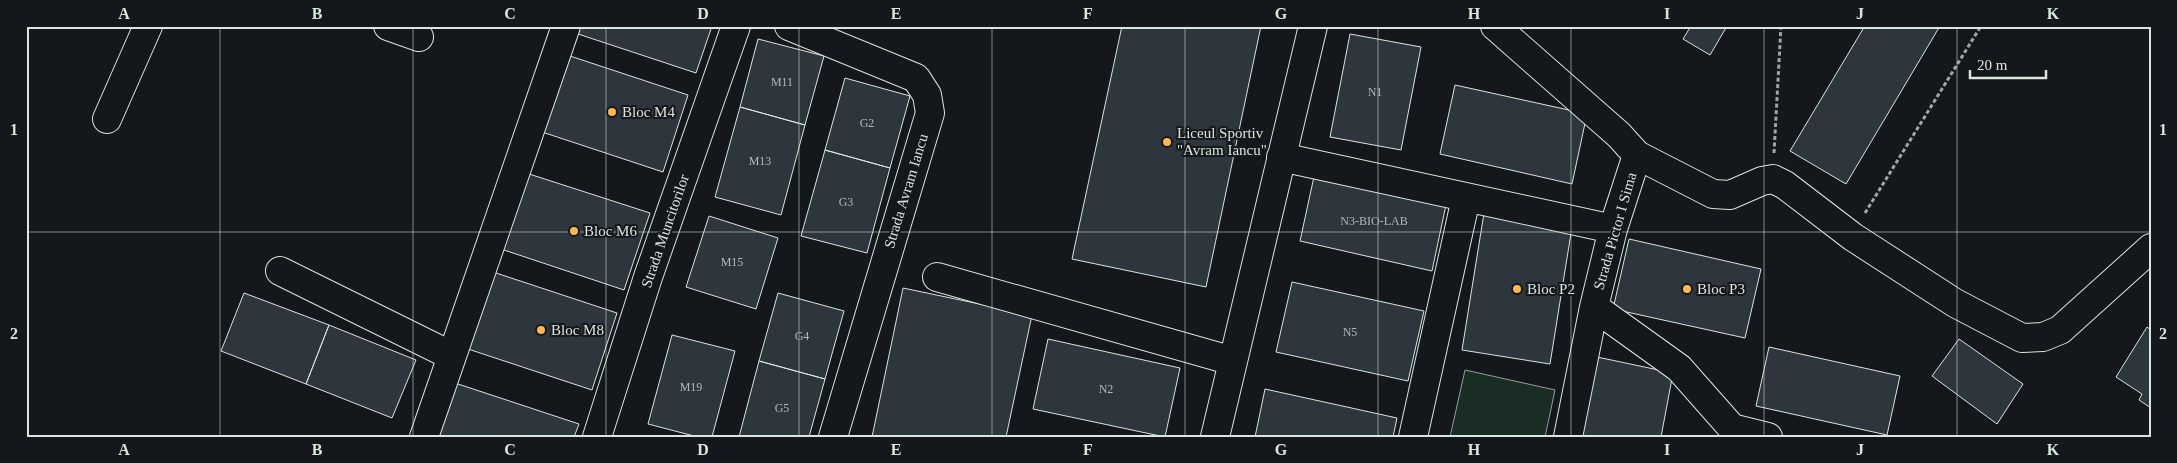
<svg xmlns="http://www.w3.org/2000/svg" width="2177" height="463" viewBox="0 0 2177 463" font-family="Georgia,serif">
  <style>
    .green { fill: #1a2d24; stroke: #939e99 }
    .building { fill: #2c363c; stroke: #d8e6dc }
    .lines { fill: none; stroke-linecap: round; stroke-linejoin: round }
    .minor-casing { stroke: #d8e6dc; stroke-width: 30 }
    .path { stroke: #9da8a2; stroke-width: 3; stroke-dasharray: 4 2.5; stroke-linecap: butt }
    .minor { stroke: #14181c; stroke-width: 28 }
    .grid { fill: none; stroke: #d8e6dc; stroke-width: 1; stroke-opacity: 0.55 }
    .poi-dot { fill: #ffb74d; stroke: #14181c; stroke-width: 2 }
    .labels { text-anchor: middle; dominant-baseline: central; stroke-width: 4; stroke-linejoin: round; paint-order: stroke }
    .number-label { font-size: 12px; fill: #adbab4 }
    .poi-label { font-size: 15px; fill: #d8e6dc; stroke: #14181c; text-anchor: start }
    .street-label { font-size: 15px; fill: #d8e6dc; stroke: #14181c }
    .neatline { fill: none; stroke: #d8e6dc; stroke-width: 2 }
    .grid-label { font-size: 16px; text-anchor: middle; font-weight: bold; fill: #d8e6dc }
  </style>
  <rect width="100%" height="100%" fill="#14181c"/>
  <path class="green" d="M1465,370L1555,390L1545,437H1450Z"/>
  <path class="building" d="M571,26H712L696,73L569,31Z
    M1122,26H1261L1206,287L1072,259Z
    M1691,26H1727L1710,55L1683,39Z
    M1858,26H1940L1846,184L1790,151L1863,29Z
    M1350,34L1421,47L1401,150L1330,137Z
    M758,39L824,56L805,125L740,107Z
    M561,53L688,95L663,172L536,130Z
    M845,78L910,96L890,168L825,150Z
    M1455,85L1587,114L1572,184L1440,154Z
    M740,107L805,125L781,215L715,197Z
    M825,150L890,168L867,253L801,236Z
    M523,172L650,213L624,290L498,248Z
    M1315,172L1447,200L1432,271L1300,241Z
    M1484,213L1572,227L1550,364L1462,350Z
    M709,216L778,238L756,309L686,287Z
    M1629,239L1761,269L1745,338L1613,309Z
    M490,271L617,313L592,390L465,348Z
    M1292,282L1424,311L1408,381L1276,352Z
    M903,288L1032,315L1006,437H872Z
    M244,293L329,325L306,384L221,351Z
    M778,293L844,311L825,379L759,361Z
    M329,325L416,360L392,418L306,384Z
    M2147,327L2151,330V408L2139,400L2142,394L2116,377Z
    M672,335L735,351L712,437H698L648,424Z
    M1048,339L1180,368L1165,437L1033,409Z
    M1959,339L2023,384L1997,424L1932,376Z
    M1769,347L1900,376L1887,435L1756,406Z
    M1597,357L1673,373L1661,437H1581Z
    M759,361L825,379L809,437H739Z
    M452,382L579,424L574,437H434Z
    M1265,389L1397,418L1393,437H1255Z"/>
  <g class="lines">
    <defs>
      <path id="minor" d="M388,26L419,37
        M789,26L916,78L927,95L930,113L833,437
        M1495,26L1619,135L1637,155L1613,229L1594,307L1679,368L1732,428L1768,437
        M107,119L148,26
        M1637,155L1713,194L1730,195L1762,181L1773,179L1785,185L1853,237L1955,303L2022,338L2043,337L2060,330L2151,248
        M1281,157L1613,229
        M280,271L452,356
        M937,277L1233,361
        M424,437L566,26
        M597,437L648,277L736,26
        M1215,437L1313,26
        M1413,437L1466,198
        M1568,437L1594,307"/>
    </defs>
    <use href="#minor" class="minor-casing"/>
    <path class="path" d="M1774,153L1781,26
      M1865,213L1981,26"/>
    <use href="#minor" class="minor"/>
  </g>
  <path class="grid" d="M220,26V437M413,26V437M606,26V437M799,26V437M992,26V437M1185,26V437M1378,26V437M1571,26V437M1764,26V437M1957,26V437M26,232H2151"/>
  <g class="poi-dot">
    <circle cx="612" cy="112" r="5"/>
    <circle cx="1167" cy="142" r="5"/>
    <circle cx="574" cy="231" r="5"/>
    <circle cx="1517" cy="289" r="5"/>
    <circle cx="1687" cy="289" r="5"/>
    <circle cx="541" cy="330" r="5"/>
  </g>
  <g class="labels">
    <g class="number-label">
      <text x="782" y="82">M11</text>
      <text x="1375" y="92">N1</text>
      <text x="867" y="123">G2</text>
      <text x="760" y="161">M13</text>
      <text x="846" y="202">G3</text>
      <text x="1374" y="221">N3-BIO-LAB</text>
      <text x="732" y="262">M15</text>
      <text x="1350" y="332">N5</text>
      <text x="802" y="336">G4</text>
      <text x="691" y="387">M19</text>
      <text x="1106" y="389">N2</text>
      <text x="782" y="408">G5</text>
    </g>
    <g class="poi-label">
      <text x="622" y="112">Bloc M4</text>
      <text x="1177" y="133">Liceul Sportiv<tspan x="1177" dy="17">"Avram Iancu"</tspan></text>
      <text x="584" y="231">Bloc M6</text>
      <text x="1527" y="289">Bloc P2</text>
      <text x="1697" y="289">Bloc P3</text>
      <text x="551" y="330">Bloc M8</text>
    </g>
    <g class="street-label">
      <text transform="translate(906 191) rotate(-73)">Strada Avram Iancu</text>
      <text transform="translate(665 231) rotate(-71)">Strada Muncitorilor</text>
      <text transform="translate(1615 231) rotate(-74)">Strada Pictor I Sima</text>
    </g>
  </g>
  <rect width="2177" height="463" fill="none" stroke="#14181c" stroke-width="55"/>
  <path d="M1970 70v8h76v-8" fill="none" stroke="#d8e6dc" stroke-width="2.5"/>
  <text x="1977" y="70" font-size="15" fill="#d8e6dc" stroke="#14181c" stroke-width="4" paint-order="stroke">20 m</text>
  <rect x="28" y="28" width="2122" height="408" class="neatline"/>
  <g class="grid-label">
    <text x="124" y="19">A</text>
    <text x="317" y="19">B</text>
    <text x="510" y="19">C</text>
    <text x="703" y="19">D</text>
    <text x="896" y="19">E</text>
    <text x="1088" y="19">F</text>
    <text x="1281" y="19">G</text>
    <text x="1474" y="19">H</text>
    <text x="1667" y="19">I</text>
    <text x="1860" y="19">J</text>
    <text x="2053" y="19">K</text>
    <text x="14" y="135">1</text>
    <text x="2163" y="135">1</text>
    <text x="14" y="339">2</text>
    <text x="2163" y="339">2</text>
    <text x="124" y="455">A</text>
    <text x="317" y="455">B</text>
    <text x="510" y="455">C</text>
    <text x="703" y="455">D</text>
    <text x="896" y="455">E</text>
    <text x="1088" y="455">F</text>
    <text x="1281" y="455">G</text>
    <text x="1474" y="455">H</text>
    <text x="1667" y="455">I</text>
    <text x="1860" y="455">J</text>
    <text x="2053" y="455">K</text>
  </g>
</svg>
